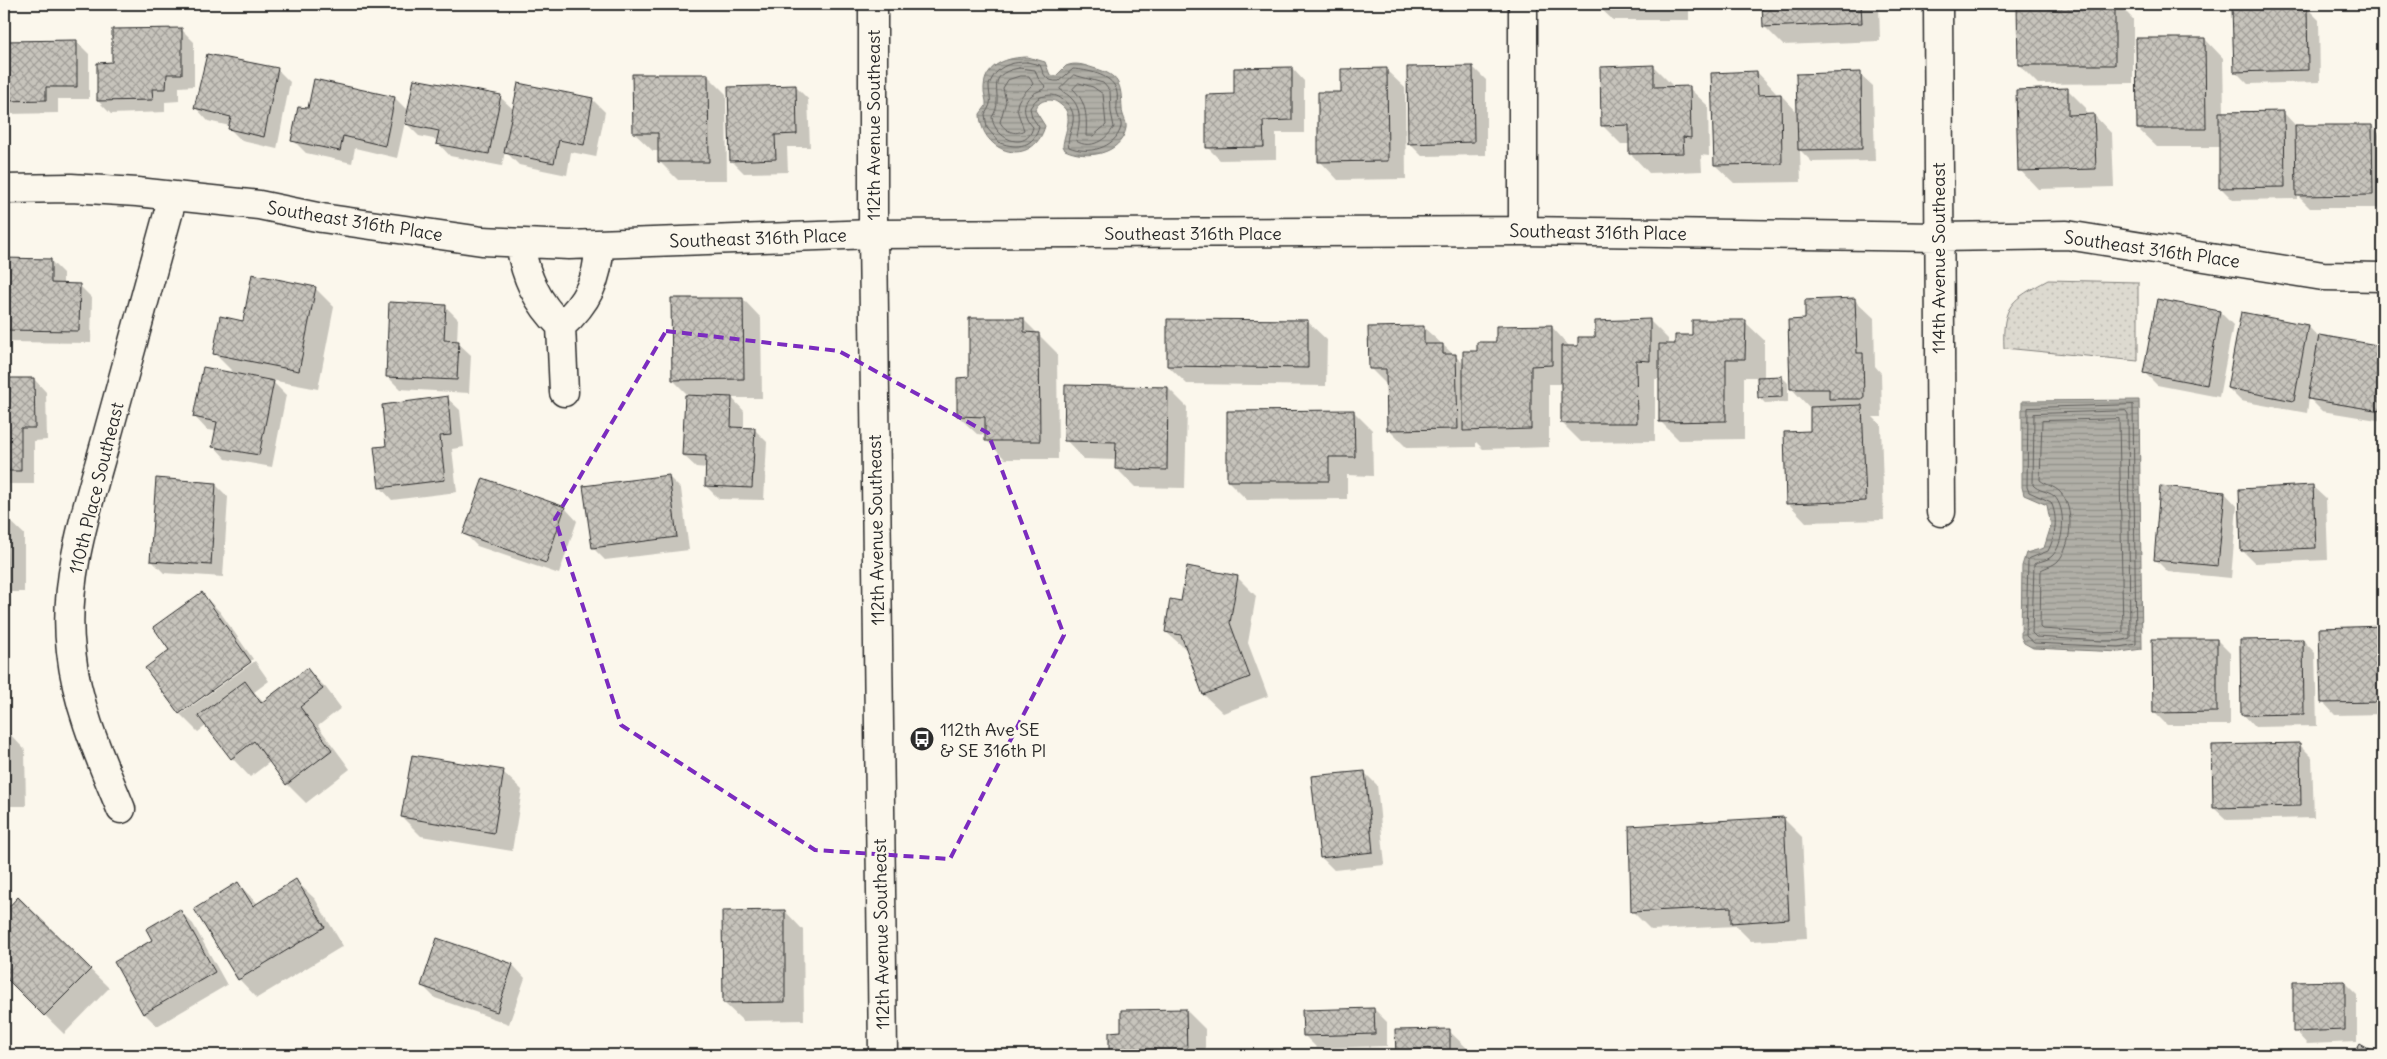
<svg xmlns="http://www.w3.org/2000/svg" width="2387" height="1059" viewBox="0 0 2387 1059" font-family="Delius,sans-serif">
  <style>
    .park { fill: url(#park-dots); stroke: #84827e }
    .water { fill: url(#water-rules); stroke: #7b7a75 }
    .shadow { fill: #0003 }
    .lines { fill: none; stroke-linecap: round; stroke-linejoin: round }
    .shore { stroke: #61605d; stroke-width: 1 }
    .building { fill: url(#building-cross-hatch); stroke: #2b2b2b }
    .minor-casing { stroke: #2b2b2b; stroke-width: 31 }
    .tertiary-casing { stroke: #2b2b2b; stroke-width: 31 }
    .minor { stroke: #fbf7ec; stroke-width: 28 }
    .tertiary { stroke: #fbf7ec; stroke-width: 28 }
    .marked { fill: none; stroke: #7b2cbf; stroke-width: 4; stroke-dasharray: 10 6; stroke-linejoin: round }
    .labels { text-anchor: middle; dominant-baseline: central; stroke-width: 5; stroke-linejoin: round; paint-order: stroke }
    .street-label { font-size: 18px; fill: #2b2b2b; stroke: #fbf7ec }
    .poi-label { font-size: 18px; fill: #2b2b2b; stroke: #fbf7ec; text-anchor: start }
  </style>
  <defs>
    <pattern id="park-dots" width="8" height="8" patternUnits="userSpaceOnUse" patternTransform="scale(1.25)"><rect width="8" height="8" fill="#dddad0"/><path d="M2 2h.1M6 6h.1" fill="none" stroke="#bebbb3" stroke-width="1.8" stroke-linecap="round"/></pattern>
    <pattern id="water-rules" width="6" height="5" patternUnits="userSpaceOnUse" patternTransform="scale(1.25)"><rect width="6" height="5" fill="#b1afa7"/><path d="M0 2.5h6" fill="none" stroke="#908f88"/></pattern>
    <pattern id="building-cross-hatch" width="8" height="8" patternUnits="userSpaceOnUse" patternTransform="scale(1.25)"><rect width="8" height="8" fill="#c7c4bc"/><path d="M0 0l8 8M0 8l8-8" fill="none" stroke="#a29f99"/></pattern>
  </defs>
  <rect width="100%" height="100%" fill="#fbf7ec"/>
  <filter id="ink" filterUnits="userSpaceOnUse"><feTurbulence type="fractalNoise" baseFrequency=".02" numOctaves="2"/><feDisplacementMap in="SourceGraphic" scale="10" xChannelSelector="R" yChannelSelector="G"/><feConvolveMatrix kernelMatrix="1 2 1 2 8 2 1 2 1" color-interpolation-filters="sRGB"/></filter>
  <g filter="url(#ink)">
    <path class="park" d="M2048,280L2138,282V361L2004,348C2002,305 2011,300 2048,280Z"/>
    <path class="water" d="M1028,57L1045,62L1050,75L1056,76L1066,66C1075,62 1084,65 1093,68C1120,75 1121,84 1122,109C1122,116 1127,121 1126,128C1121,155 1086,160 1065,150L1063,146C1064,132 1075,115 1061,105C1057,102 1055,100 1050,100C1042,100 1038,103 1035,110L1045,126C1033,169 981,154 980,114L986,106C987,99 983,94 984,87C985,64 1008,57 1028,57Z
      M2139,400L2142,649L2120,652L2033,648L2024,643L2021,637L2022,566L2026,553L2044,548L2051,526L2047,505L2024,495L2022,487V401Z"/>
    <path class="shadow" d="M1600,4H1689V20H1613L1600,8Z
      M1763,4H1879L1880,41L1783,45L1764,26Z
      M2018,4H2118L2133,19V83L2038,84L2019,65Z
      M2306,7L2319,20L2320,82L2248,84L2235,71Z
      M181,29L194,42V86L179,87V101L165,102V112L111,114L98,101L114,64Z
      M2205,39L2223,58L2224,113L2283,112L2296,126H2372L2383,138V208H2310L2297,195V199L2233,200L2221,188L2220,147H2157L2138,129Z
      M76,41L89,54V99H58V113L8,114L4,110V42Z
      M1473,67L1486,80V155L1422,156L1409,143Z
      M1654,67L1672,85V88H1689L1708,106L1709,156L1701,155L1702,171L1649,173L1631,154V144H1621L1603,126Z
      M1292,68L1304,81V133H1276V159L1220,160L1207,147L1236,96Z
      M277,69L290,82L277,149L242,141L230,129V126L208,121L196,108Z
      M1386,70L1405,88L1406,179L1338,180L1320,161L1342,93Z
      M1757,72L1775,91L1776,95H1781L1798,113L1860,74L1873,86L1875,161L1812,162L1800,150L1801,182L1734,183L1715,165Z
      M707,75L726,94L727,180H678L659,161V151H653L634,133Z
      M795,86L808,99L810,147H787L788,172L744,173L731,160Z
      M2067,89L2086,108V116L2094,115L2112,134L2114,187L2038,189L2020,170Z
      M500,97L514,110L592,99L605,112L596,157L571,152L567,175L519,165L505,151L502,166L450,156L438,143V140L419,136L405,122L397,158L355,148L352,163L306,153L293,140L309,110L395,98L409,112Z
      M4,260L51,261L63,273V284L79,285L92,298L91,343L6,342L4,340Z
      M315,288L334,307L318,389L271,380L286,395L272,467L226,459L214,446L216,431L207,430L195,417L236,375L214,353L244,323Z
      M743,299L761,318L762,398H732L744,411V429H754L767,442L764,500L719,499L706,486L707,468L696,467L683,455L690,397L673,380Z
      M1855,300L1874,318L1875,366L1881,373L1882,417H1873L1881,425L1884,520L1806,522L1788,503L1811,432L1810,408L1792,389L1807,320Z
      M445,306L458,319L457,342L471,355L469,393L400,389L387,376Z
      M2220,312L2233,325L2219,397L2157,385L2144,372Z
      M2242,314L2308,326L2319,338L2383,347V421L2322,411L2309,398L2307,413L2241,401L2228,388Z
      M1023,319L1057,353L1058,459H1005L986,440V435L977,434L958,416L971,379Z
      M1649,320L1668,339V345H1677L1693,337L1745,322L1764,340V378L1782,377L1788,383V402L1765,403L1759,397V377H1744V439L1679,440L1660,421V379H1655V441L1581,442L1562,423V384H1549V447L1483,449L1476,442V447L1407,448L1388,429V386L1370,368L1423,327L1464,364L1478,352L1498,343L1551,326L1570,347H1579L1597,338Z
      M1308,322L1327,340L1326,386L1187,384L1168,366Z
      M34,379L46,392L47,440L34,441V484H4V380Z
      M1168,388L1187,407L1185,488L1135,487L1117,469V460L1084,459L1066,440Z
      M447,398L460,410L464,447L452,449L457,492L392,500L380,487L388,447Z
      M1353,411L1372,430L1373,476L1347,475V499L1247,500L1228,481Z
      M668,476L681,489L689,550L605,560L593,548Z
      M215,484L228,497L223,577L164,573L151,560Z
      M2313,487L2326,499L2328,560L2255,563L2243,551Z
      M2225,493L2237,506L2231,578L2168,572L2155,559Z
      M565,508L577,521L559,574L477,546L465,534Z
      M4,515L24,534V592H4Z
      M1237,577L1256,596L1248,643L1268,696L1223,713L1204,695L1188,651L1166,632L1182,602Z
      M202,594L220,612L253,659L181,711V714L255,661L269,681L254,692L264,702L307,669L326,688L341,708L318,726L350,769L306,803L287,784L271,761L250,777L232,758L207,725L198,732L179,713L171,650Z
      M4,597L8,601L9,655H4Z
      M2383,627V714L2335,715L2323,702L2321,629Z
      M2217,640L2230,653V725H2167L2154,712Z
      M2303,640L2315,653L2317,726L2255,727L2243,714Z
      M4,731H7L25,750L26,806H4Z
      M2299,744L2312,757L2314,818L2227,820L2214,808Z
      M503,772L522,790L512,851L421,836L402,817Z
      M1364,772L1377,785L1385,865L1334,870L1321,857Z
      M1784,819L1802,837L1807,938L1751,941L1736,926L1651,930L1632,911Z
      M296,881L315,899L343,946L257,998L239,979L238,884L258,904Z
      M18,899L109,988L64,1034L4,975V950L7,947L4,944V914Z
      M180,911L193,924L227,985L157,1026L144,1013L153,940Z
      M785,911L803,930L804,1020L743,1021L724,1003Z
      M438,939L513,965L525,978L509,1024L435,998L422,985Z
      M2344,982L2357,995V1042L2307,1044L2295,1031Z
      M1374,1009L1387,1022V1046L1317,1048L1304,1035Z
      M1186,1010L1205,1029V1055H1093L1111,1054L1123,1033Z
      M1396,1031H1449L1468,1049V1055H1397Z"/>
    <g class="lines">
      <path class="shore" d="M1027,62L1040,65C1044,75 1046,82 1059,81L1073,69C1086,70 1111,74 1116,89C1119,97 1116,105 1117,112C1118,118 1122,122 1121,127C1115,149 1087,155 1069,147C1064,135 1085,116 1063,100C1057,95 1052,94 1045,96C1037,97 1034,102 1030,108L1032,117L1039,127C1034,147 1018,149 1000,143L987,128L985,114C994,100 989,100 989,85C996,67 1008,62 1027,62Z
        M1019,68L1035,70L1038,78L1046,87C1042,91 1036,91 1032,95C1020,104 1024,117 1033,127C1027,153 994,139 992,117C1007,96 980,75 1019,68Z
        M1074,75L1103,83L1110,91L1111,112L1114,127C1106,140 1091,150 1076,141C1079,128 1083,110 1072,99C1069,95 1064,93 1060,89Z
        M1020,76H1029L1033,84C1012,105 1015,104 1024,130C1015,136 1005,131 1000,122L1006,101L1003,88L1008,80Z
        M1079,83L1093,87L1103,94L1106,125L1093,136H1086C1087,118 1087,102 1073,89Z
        M2133,405L2136,644L2119,647L2034,643L2026,636L2028,559L2048,551C2056,535 2058,518 2051,502L2029,492L2027,487L2028,408Z
        M2126,411L2128,414L2130,638L2119,641H2103L2036,637L2032,633L2034,564C2039,561 2047,561 2052,556C2064,545 2067,508 2054,496C2048,491 2038,491 2033,485L2034,414Z
        M2119,419L2123,632L2103,633L2042,629L2040,627L2041,570C2046,567 2053,566 2058,561C2072,546 2075,507 2060,492C2054,486 2046,485 2040,480L2042,421Z"/>
    </g>
    <path class="building" d="M1599,4H1677V7L1599,8Z
      M1762,4H1861L1862,23L1763,27Z
      M2017,4H2115V65H2018Z
      M2307,6L2308,70L2234,72L2232,8Z
      M182,28V74H167L166,89H152L153,100L97,101V63L112,62V29Z
      M2136,38H2205L2206,129H2137Z
      M77,40V87H46V100L4,101V41Z
      M207,54L278,68L264,137L228,129L231,117L194,108Z
      M1654,65V87L1690,86L1691,138L1683,137L1684,153L1629,154V125L1601,126L1600,67Z
      M1473,66L1474,142L1408,144L1407,67Z
      M1292,67V120L1263,121L1264,147L1206,148V95L1234,94V68Z
      M1387,68L1388,161L1318,162V92H1341V69Z
      M1757,71L1758,95L1781,94L1782,164L1714,165L1711,73Z
      M1861,72L1862,149L1798,150L1796,74Z
      M632,74H708L709,162H658V133H633Z
      M314,79L395,97L385,146L343,136L340,151L291,141L298,107L308,108Z
      M414,79L501,95L489,154L436,144L439,131L405,124Z
      M518,83L593,98L584,145L559,140L554,163L504,153Z
      M796,85L797,134L775,135L776,159L730,161L728,87Z
      M2068,88V115L2094,114L2096,169L2018,171L2016,90Z
      M2284,111L2285,187L2219,188V112Z
      M2295,125H2372L2373,195L2296,196Z
      M4,258L51,259V283L80,284L79,331L4,330Z
      M252,274L316,287L299,371L213,354L220,316L243,321Z
      M671,298H743L744,379L672,380Z
      M1855,298L1857,353H1863L1864,399H1829V389H1790L1788,320L1805,319V300Z
      M2157,299L2220,311L2207,385L2143,373Z
      M389,302L446,305L444,340L459,341L457,380L386,377Z
      M2241,312L2308,325L2294,401L2227,388Z
      M969,318H1024V332L1039,333L1040,441H985V417L957,416V378L969,377Z
      M1167,319L1308,320V368L1167,366Z
      M1650,319V361L1636,360L1637,423H1561V346H1578V337H1595V321Z
      M1692,320H1746L1745,359H1726V421L1659,422V344H1675V335H1692Z
      M1552,325V365L1531,366V429L1463,431V351H1477V342H1496V326Z
      M1424,326V344H1443V354H1456L1458,429L1387,430L1386,369H1369L1368,327Z
      M2319,335L2383,346V397L2381,411L2308,399Z
      M203,367L274,381L259,455L212,447L217,422L193,417Z
      M1782,376V397L1758,398L1757,377Z
      M4,378H34L35,428H21V471H4Z
      M1065,385L1168,387L1167,470L1115,469L1116,442L1064,441Z
      M685,395L732,397L731,427L755,428L752,488L705,486L706,456L682,455Z
      M448,396L451,435L440,436L445,480L379,488L374,447L386,446L382,405Z
      M1862,405L1866,501L1786,504L1784,432L1810,431V407Z
      M1354,410L1355,457H1329V481H1227V411Z
      M669,475L677,537L592,548L583,486Z
      M156,478L216,483L211,565L150,561Z
      M483,478L565,507L546,563L463,534Z
      M2313,485L2316,548L2241,551L2239,489Z
      M2160,486L2225,492L2218,566L2154,560Z
      M4,514H5L6,574H4Z
      M1187,566L1238,576L1230,623L1250,677L1203,695L1181,635L1165,632L1170,599L1181,601Z
      M202,592L251,662L179,714L145,668L169,650L153,627Z
      M2383,626V702L2321,703L2319,628Z
      M2152,639H2217V712L2153,713Z
      M2303,639L2304,714L2241,715L2240,640Z
      M307,668L323,689L300,707L332,750L286,785L254,741L231,759L198,716L245,681L261,703Z
      M4,730H7L8,787H4Z
      M2300,743L2301,806L2213,808L2212,745Z
      M412,755L504,770L494,833L401,817Z
      M1365,771L1373,852L1320,858L1311,776Z
      M1784,817L1789,919L1731,923V907L1631,912L1629,826Z
      M296,879L325,927L238,980L194,909L238,882L253,906Z
      M18,897L91,969L44,1016L4,976V912Z
      M180,909L215,972L143,1014L114,962L152,940L146,929Z
      M785,910V1002L723,1003L722,911Z
      M437,938L513,964L497,1012L421,986Z
      M2345,981V1030L2293,1032V982Z
      M1374,1008L1375,1034L1303,1036L1302,1010Z
      M1186,1009L1187,1055H1091V1053H1109V1032L1121,1031V1010Z
      M1450,1029V1055H1396L1395,1030Z
      M2360,1044L2379,1055H2354Z"/>
    <g class="lines">
      <defs>
        <path id="minor" d="M1523,4V231
          M1938,4L1941,512
          M4,189L71,188L137,192L259,205L322,218L482,241L569,245L873,234L1523,231L1938,237L2067,235L2323,276L2383,277
          M520,243C525,277 537,302 561,326C587,303 599,279 599,244
          M561,326L564,392
          M121,809C100,758 77,707 71,651C62,578 89,503 108,433C130,354 152,275 173,196"/>
        <path id="tertiary" d="M873,4V234L883,1055"/>
      </defs>
      <use href="#minor" class="minor-casing"/>
      <use href="#tertiary" class="tertiary-casing"/>
      <use href="#minor" class="minor"/>
      <use href="#tertiary" class="tertiary"/>
    </g>
  </g>
  <path class="marked" d="M666,331L839,351L988,433L1064,635L950,859L815,850L621,725L555,519Z"/>
  <defs>
    <symbol id="bus-disc" viewBox="-11 -11 22 22"><circle r="9.5" fill="#2b2b2b" stroke="#fbf7ec"/><path d="M-5-6H5V4H4V6H2V4H-2V6H-4V4H-5ZM-3.5-4V0h7V-4ZM-3.5 1.2v1.5H-2V1.2ZM2 1.2v1.5H3.5V1.2Z" fill="#fff"/></symbol>
  </defs>
  <g fill-rule="evenodd">
    <use href="#bus-disc" x="908" y="725" width="28" height="28"/>
  </g>
  <g class="labels">
    <g class="street-label">
      <text transform="translate(873 125) rotate(-90)">112th Avenue Southeast</text>
      <text transform="translate(355 221) rotate(9)">Southeast 316th Place</text>
      <text transform="translate(1598 232) rotate(1)">Southeast 316th Place</text>
      <text x="1193" y="233">Southeast 316th Place</text>
      <text transform="translate(758 238) rotate(-2)">Southeast 316th Place</text>
      <text transform="translate(2152 249) rotate(8)">Southeast 316th Place</text>
      <text transform="translate(1938 258) rotate(-90)">114th Avenue Southeast</text>
      <text transform="translate(96 488) rotate(-76)">110th Place Southeast</text>
      <text transform="translate(876 530) rotate(-91)">112th Avenue Southeast</text>
      <text transform="translate(881 934) rotate(-91)">112th Avenue Southeast</text>
    </g>
    <g class="poi-label">
      <text x="940" y="729">112th Ave SE<tspan x="940" dy="21">&amp; SE 316th Pl</tspan></text>
    </g>
  </g>
  <rect width="2387" height="1059" fill="none" stroke="#fbf7ec" stroke-width="20"/>
  <rect x="10" y="10" width="2367" height="1039" fill="none" stroke="#2b2b2b" stroke-width="2" filter="url(#ink)"/>
</svg>
